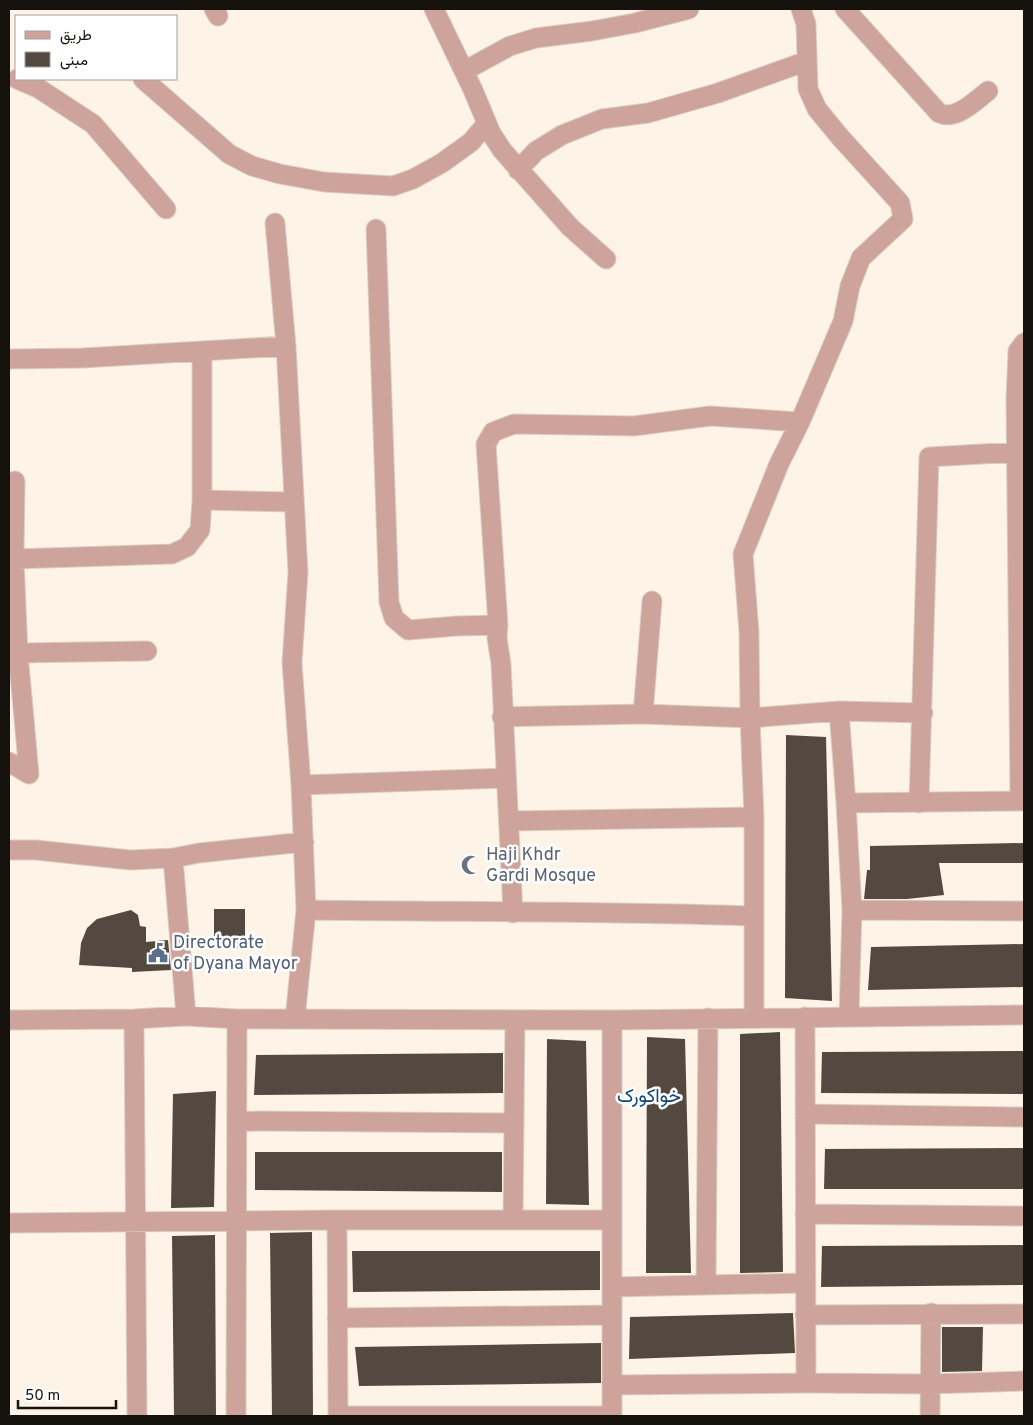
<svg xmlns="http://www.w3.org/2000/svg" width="1033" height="1425" viewBox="0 0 1033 1425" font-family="Overpass,Vazirmatn,sans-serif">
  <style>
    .building { fill: #534940 }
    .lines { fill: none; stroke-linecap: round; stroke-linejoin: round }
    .minor-casing { stroke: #d9cfc4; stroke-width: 21 }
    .minor { stroke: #cda39c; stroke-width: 19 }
    .labels { text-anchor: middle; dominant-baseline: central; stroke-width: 5; stroke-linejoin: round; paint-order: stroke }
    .worship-label { font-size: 18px; fill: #5b616d; stroke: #fff; text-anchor: start }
    .service-label { font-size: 18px; fill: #4e5e75; stroke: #fff; text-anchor: start }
    .neighbourhood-label { font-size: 19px; fill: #0e4375; stroke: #fff }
  </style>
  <rect width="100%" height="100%" fill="#fef3e7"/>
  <path class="building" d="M786,735L826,737L832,1001L785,998Z
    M1024,843V863H939L944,895L907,899H864L867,870H870V846Z
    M214,909H245V948L214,949Z
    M131,910L138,915L140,926L146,927V942L168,940L171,970L132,972V968L79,965L81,943L87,928L97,919Z
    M1024,944V987L868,990L871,947Z
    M780,1032L783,1272L740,1273V1034Z
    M647,1037L685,1039L691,1273H646Z
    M547,1039L586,1041L589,1205L546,1204Z
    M1024,1051V1094L821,1093L822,1052Z
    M503,1053V1093L254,1095L256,1055Z
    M216,1091L214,1207L171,1208L173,1094Z
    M1024,1148V1189H824L825,1149Z
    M255,1152H502V1192L255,1190Z
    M312,1232L313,1416H272L270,1233Z
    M215,1235L216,1416H174L172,1236Z
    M1024,1245V1285L821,1287L822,1246Z
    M352,1251H600V1290L353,1292Z
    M793,1313L795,1353L629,1359L630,1317Z
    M942,1327H983L982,1371L942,1372Z
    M601,1343V1383L359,1386L355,1347Z"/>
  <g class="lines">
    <defs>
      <path id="minor" d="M214,9L218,16
        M434,9L473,90L491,133L502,150L570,227L606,259
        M845,9L939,113C956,121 975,101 988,91
        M464,71L510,46L536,38L592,31L635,23L689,9
        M17,79L38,88L93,124L166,209
        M143,79L229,154L252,166L280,174L324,182L393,186L413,179L442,163L471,142L487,123
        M518,170L536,151L562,135L602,119L648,113L718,93L807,61
        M275,223L286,346
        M376,229L389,602L394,618L408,630L457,626L498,625L497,638L501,664L513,913
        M9,359L83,358L286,346L298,572L292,663L301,785L306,910L295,1019
        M15,481L14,559L18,653L29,774
        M202,500L294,502
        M14,559L172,554L187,547L200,530L202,500V351
        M498,625L486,444L493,432L514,424L634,426L710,416L800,422
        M18,653L147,651
        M839,711L846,803L852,910L849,1016
        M643,714L652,601
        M502,717L643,714L750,718L839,711L923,713
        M9,762L29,774
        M301,785L506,778
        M1020,801L1016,399L1018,351L1024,343
        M846,803L1024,801
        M919,803L929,457L1017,452
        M509,821L754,817
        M9,850H36L130,860L173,858L199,853L304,842
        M173,858L186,1016
        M306,910C455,912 604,911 754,916
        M852,910L1024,911
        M805,1017L806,1383
        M754,1018V817L750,718L749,632L743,554L779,464L800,422L843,321L850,286L861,258L903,219L900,203L840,137L817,109L808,89L806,24L801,9
        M134,1019L137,1416
        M9,1020L134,1019L186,1016L237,1019L612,1020L1024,1015
        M805,1114L1024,1117
        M237,1121L514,1123
        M805,1214L1024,1216
        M337,1220L338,1416
        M513,1220L515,1020
        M9,1223L337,1220H612
        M706,1285L708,1018
        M612,1287L805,1283
        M805,1315L1024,1314
        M337,1318L612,1315
        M613,1385L806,1383L930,1384L1024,1381
        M236,1416L237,1019
        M338,1416H612
        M612,1416V1020
        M930,1416L931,1313"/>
    </defs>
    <use href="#minor" class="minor-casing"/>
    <use href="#minor" class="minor"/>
  </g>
  <defs>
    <symbol id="mosque-bare" viewBox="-9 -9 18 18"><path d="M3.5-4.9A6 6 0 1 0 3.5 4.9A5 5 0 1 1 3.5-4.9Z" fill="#6b7280" stroke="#fff" stroke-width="2.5" paint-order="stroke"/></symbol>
    <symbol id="civic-bare" viewBox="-9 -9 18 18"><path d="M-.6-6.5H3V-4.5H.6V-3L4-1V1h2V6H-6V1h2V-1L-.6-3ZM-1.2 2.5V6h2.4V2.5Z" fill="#5c6f8a" stroke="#fff" stroke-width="2.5" paint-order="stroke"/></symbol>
  </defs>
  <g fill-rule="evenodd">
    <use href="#mosque-bare" x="457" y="851" width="28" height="28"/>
    <use href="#civic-bare" x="144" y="939" width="28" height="28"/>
  </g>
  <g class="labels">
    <g class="worship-label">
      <text x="486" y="855">Haji Khdr<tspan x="486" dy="21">Gardi Mosque</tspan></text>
    </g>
    <g class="service-label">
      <text x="173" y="943">Directorate<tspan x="173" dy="21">of Dyana Mayor</tspan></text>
    </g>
    <g class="neighbourhood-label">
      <text x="649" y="1097">خواکورک</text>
    </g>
  </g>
  <rect width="1033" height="1425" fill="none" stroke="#15120e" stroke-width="20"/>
  <rect x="15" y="15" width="162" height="65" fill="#ffffff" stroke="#a1a09f"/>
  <rect x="25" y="31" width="25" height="8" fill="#cda39c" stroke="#a1a09f"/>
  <text x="60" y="40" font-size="15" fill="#15120e">طريق</text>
  <rect x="25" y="52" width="25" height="15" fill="#534940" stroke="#a1a09f"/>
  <text x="60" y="65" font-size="15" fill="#15120e">مبنى</text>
  <path d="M18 1400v8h98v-8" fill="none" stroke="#15120e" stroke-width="2.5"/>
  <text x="25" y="1400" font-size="15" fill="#15120e" stroke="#ffffff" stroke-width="4" paint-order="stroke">50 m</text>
</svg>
